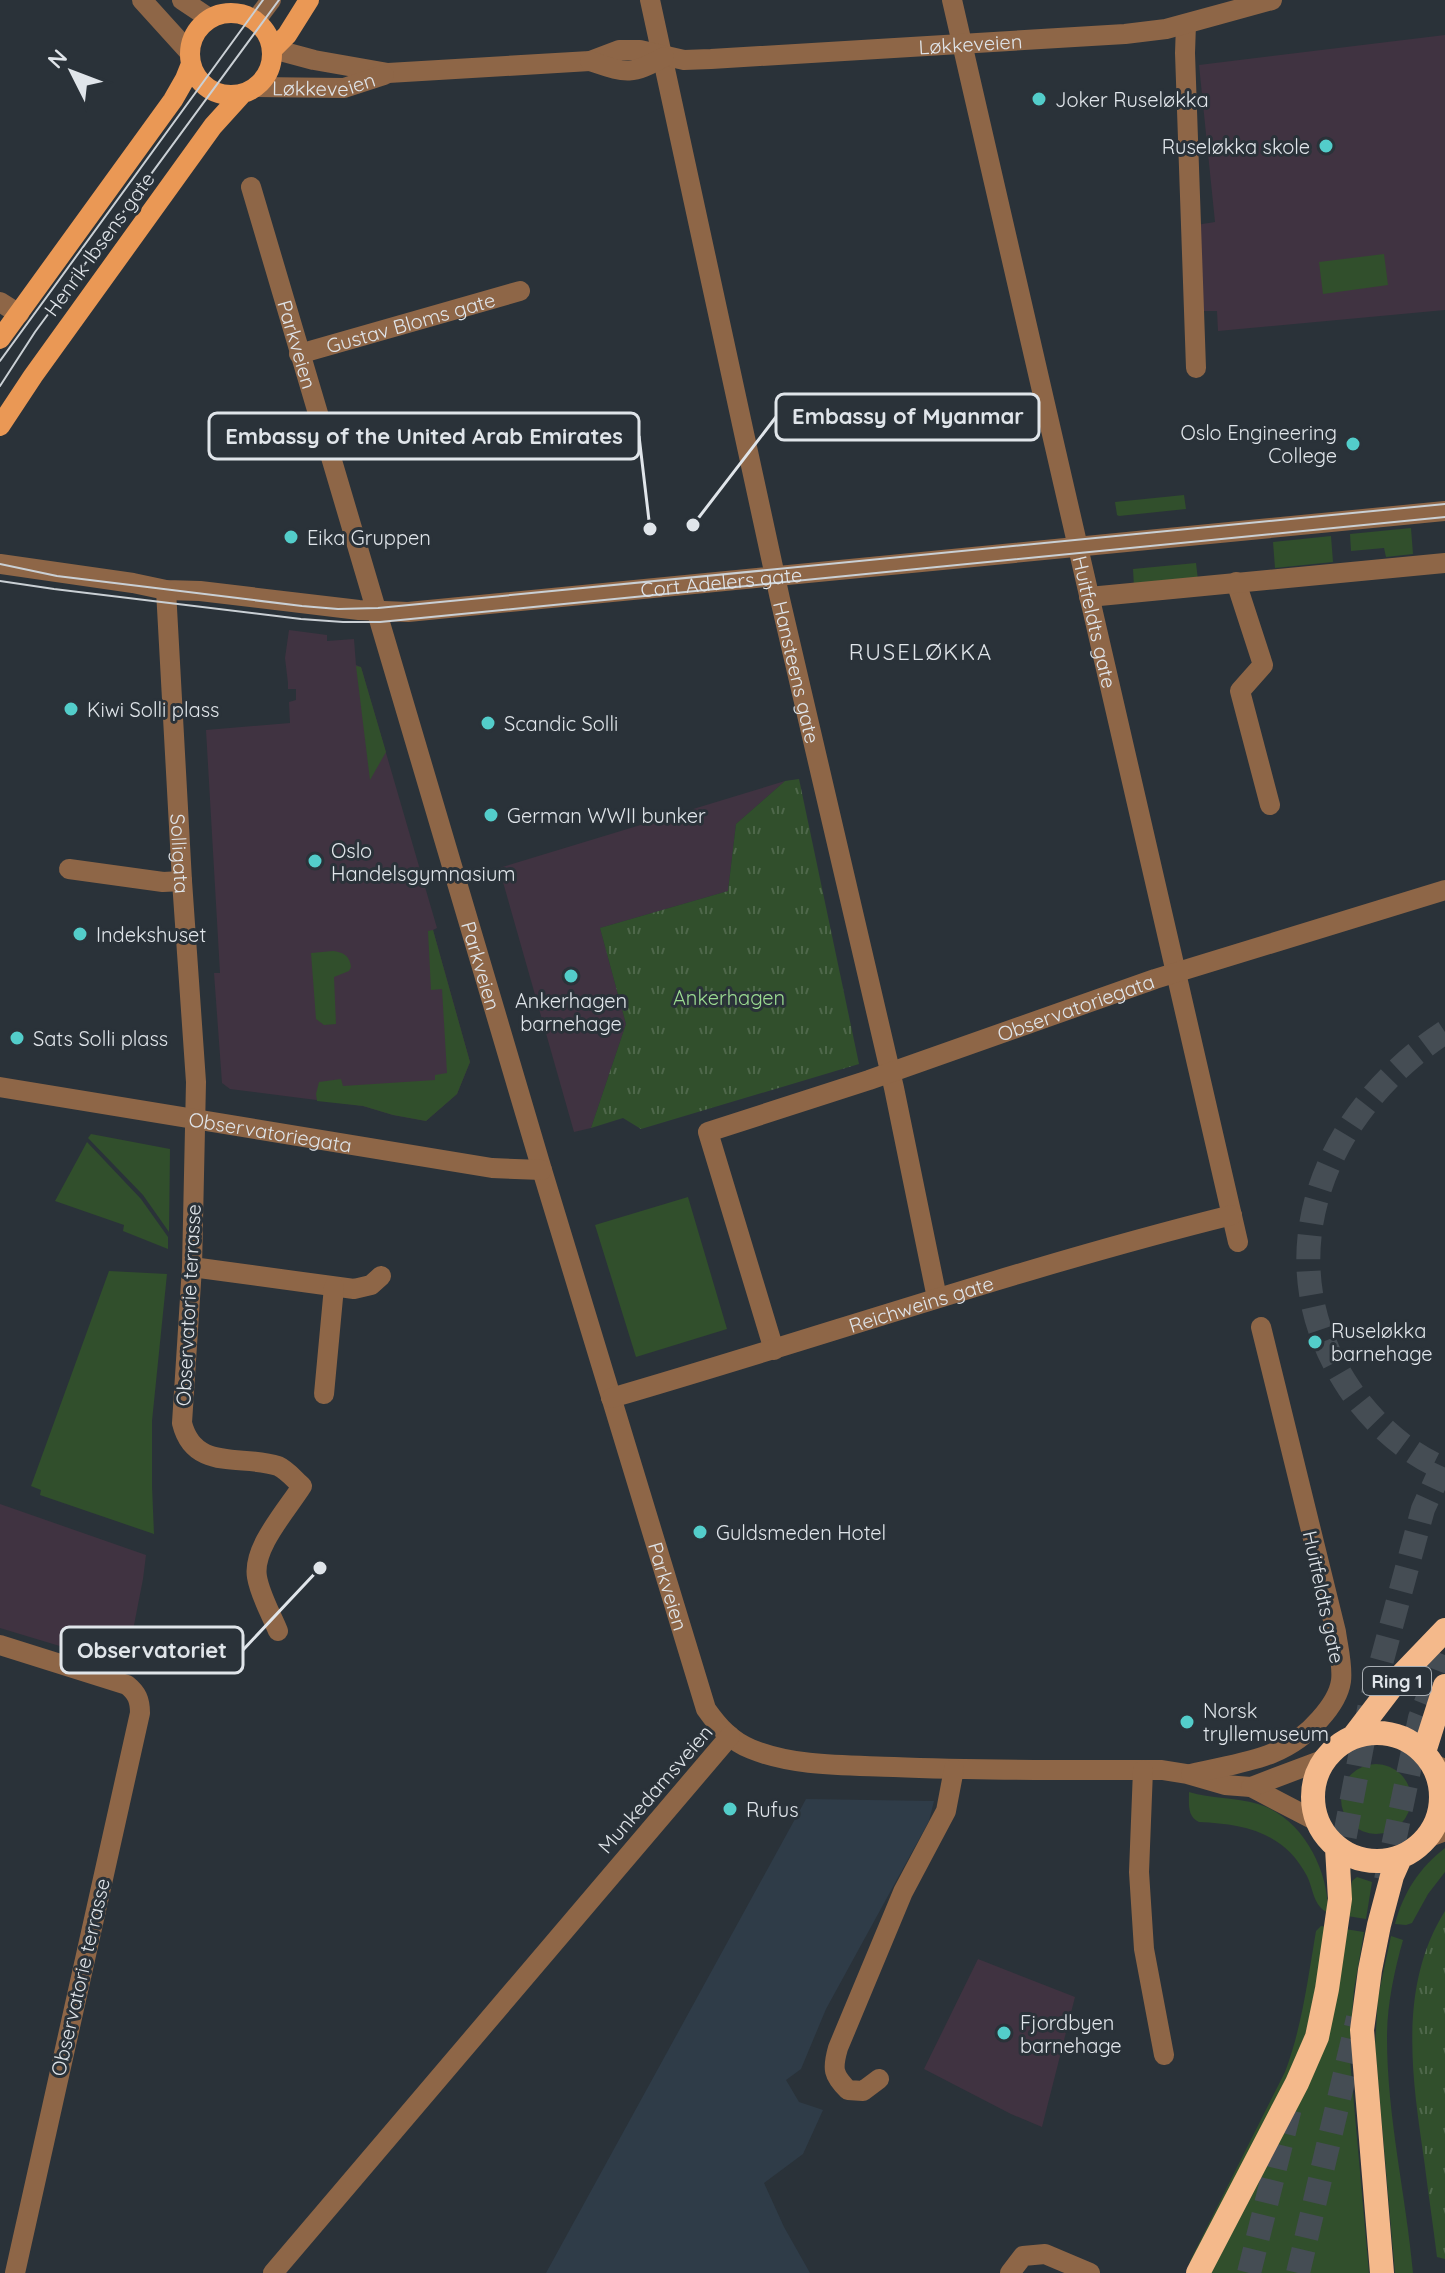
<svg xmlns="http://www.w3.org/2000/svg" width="1445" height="2273" viewBox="0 0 1445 2273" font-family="Quicksand,sans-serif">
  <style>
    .built { fill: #2f3c48 }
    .education { fill: #403341 }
    .green { fill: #314f2c }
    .park { fill: url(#park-tufts) }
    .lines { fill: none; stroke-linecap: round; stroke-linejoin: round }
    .highway-tunnel { stroke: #454d54; stroke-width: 24; stroke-dasharray: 24 12; stroke-linecap: butt }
    .minor { stroke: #8e6647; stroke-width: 20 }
    .major { stroke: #ea9855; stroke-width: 20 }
    .highway { stroke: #f4b98b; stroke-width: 24 }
    .tram { stroke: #cad0d5; stroke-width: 2 }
    .poi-dot { fill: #53cdca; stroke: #2a3239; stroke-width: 3 }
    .labels { text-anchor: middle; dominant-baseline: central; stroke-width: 6; stroke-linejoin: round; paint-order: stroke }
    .shield { fill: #2a3239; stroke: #a9afb5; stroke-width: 2 }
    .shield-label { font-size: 18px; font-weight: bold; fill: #e0e5ea }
    .street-label { font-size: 20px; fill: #e0e5ea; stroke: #2a3239 }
    .poi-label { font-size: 20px; fill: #e0e5ea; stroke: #2a3239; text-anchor: start }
    .park-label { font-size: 20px; fill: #9cdd92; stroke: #2a3239 }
    .neighbourhood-label { font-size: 22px; letter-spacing: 2px; fill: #e0e5ea; stroke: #2a3239 }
    .leader { fill: none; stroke: #e0e5ea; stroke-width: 3 }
    .callout-dot { fill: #e0e5ea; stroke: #2a3239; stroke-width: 3 }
    .callout { fill: #2a3239; stroke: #e0e5ea; stroke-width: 3 }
    .callout-label { font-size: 22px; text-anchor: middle; font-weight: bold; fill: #e0e5ea }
  </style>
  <defs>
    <pattern id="park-tufts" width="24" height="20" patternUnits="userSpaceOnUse" patternTransform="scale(2)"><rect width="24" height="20" fill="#314f2c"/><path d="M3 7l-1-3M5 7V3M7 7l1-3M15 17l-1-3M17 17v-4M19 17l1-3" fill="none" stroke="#4f684b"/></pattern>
  </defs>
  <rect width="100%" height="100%" fill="#2a3239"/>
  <path class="built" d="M806,1799L934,1801L929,1821L826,2009L801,2069L786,2080L799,2102L823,2110L803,2154L764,2183L784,2227L810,2273H546Z"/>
  <path class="education" d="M1445,35V310L1218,331L1217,311H1202L1196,225L1215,222L1199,65Z
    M289,630L327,635V641L354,639L356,665L361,667L437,928L433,930L470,1062L457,1094L426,1121L393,1115L363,1106L230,1089L222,1083L214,973H220L206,730L290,723L289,702L296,700V689H288V683L285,658Z
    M785,781L736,824L728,891L600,928L626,1024L591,1128L574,1132L499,868Z
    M0,1504L146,1555L143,1579L126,1666L0,1628Z
    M978,1959L1075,1997L1042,2127L1011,2114L924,2069Z"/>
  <path class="green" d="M1384,254L1388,285L1323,294L1319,262Z
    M1184,495L1186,509L1119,516L1117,515L1115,502Z
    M1411,528L1413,554L1386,557L1384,548L1351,551L1350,534Z
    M1331,536L1333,562L1275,568L1273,542Z
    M1196,563L1198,580L1134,587L1133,569Z
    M356,666L361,667L386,752L370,780Z
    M433,930L470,1062L457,1094L426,1121L393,1115L363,1106L317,1101L316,1094L319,1082L341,1079L343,1086L435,1080V1075L447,1073L442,989L431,990L428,931Z
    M333,951C343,952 350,956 351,967L349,971L334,977L336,1024L324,1025L316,1019L311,953Z
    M91,1134L170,1149L169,1232L143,1195L88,1138Z
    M87,1142L141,1199L168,1237V1249L123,1231L124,1225L55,1201Z
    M688,1197L727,1329L636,1357L595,1225Z
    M109,1271L167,1274L152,1421V1486L154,1534L40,1495L41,1490L31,1486Z
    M1341 1799a35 35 0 1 1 70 0a35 35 0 1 1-70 0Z
    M1189,1792C1211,1799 1235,1797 1258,1804C1302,1817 1329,1870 1328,1913C1313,1905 1314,1891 1307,1876C1284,1832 1244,1824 1199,1822C1187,1816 1189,1804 1189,1792Z
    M1445,1848V1872L1428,1894L1412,1923L1406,1925L1395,1924C1403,1893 1420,1867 1445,1848Z
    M1357,1877L1372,1882L1366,1919L1347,1916L1352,1881Z
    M1321,1926L1328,1927L1302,2052L1194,2259L1189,2263L1285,2072C1302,2027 1308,1978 1316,1931Z
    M1345,1929L1364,1932L1354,1990L1349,2048L1369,2273H1208L1247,2195Z
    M1391,1936L1403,1940C1394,1972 1387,2005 1387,2038C1387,2117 1406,2195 1413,2273H1395L1375,2045L1378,1997Z"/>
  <path class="park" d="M799,779L859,1064L641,1129L623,1118L591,1128L626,1024L600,928L728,891L736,824L785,781Z
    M1445,1911V2259L1437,2257C1433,2224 1428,2192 1424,2159C1412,2077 1398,1986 1445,1911Z"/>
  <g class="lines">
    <path class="highway-tunnel" d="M1445,1032C1324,1112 1262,1258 1349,1388C1372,1422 1406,1453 1445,1469
      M1338,1872L1370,1704L1423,1509L1445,1461
      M1386,1880L1420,1718L1445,1655
      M1249,2273L1290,2108
      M1298,2273L1358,2018"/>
    <g class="minor">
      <path d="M142,0L190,53"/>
      <path d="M182,0L209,18"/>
      <path id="s1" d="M650,0L780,599L894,1088L937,1298"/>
      <path id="s2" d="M952,0L1238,1242"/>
      <path d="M256,20L271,0"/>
      <path d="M1186,24L1185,53L1196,368"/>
      <path id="s3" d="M273,49L314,60L388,73L590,61L619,50H640L684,60L711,59L1125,34L1166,29L1272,0"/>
      <path d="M590,61C626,73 630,76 664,57"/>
      <path id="s4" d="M256,87L344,88L384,75"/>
      <path id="s5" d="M251,187L542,1170L706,1709C718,1726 731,1741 751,1749C795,1767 847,1765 894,1767C983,1771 1073,1770 1162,1770L1187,1774L1225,1785L1251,1787L1318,1822"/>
      <path d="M0,302L19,314"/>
      <path id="s6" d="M299,354L520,291"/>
      <path id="s7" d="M0,564L133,583L166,590L200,591L359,610L408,612L1445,511"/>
      <path d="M1236,582L1263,665L1240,691L1270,805"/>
      <path id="s8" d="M166,590L182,881L196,1082L192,1267L182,1423C194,1472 242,1454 278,1466C287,1470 295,1480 302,1486C287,1510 252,1548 257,1577C260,1595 271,1614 278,1631"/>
      <path d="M1089,597L1445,563"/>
      <path d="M69,869L163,882L182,881"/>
      <path id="s9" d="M0,1087L492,1168L542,1170"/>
      <path d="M192,1267L354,1289L371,1285L381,1276"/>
      <path id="s10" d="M774,1350L708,1132L869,1080L1155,979L1445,890"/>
      <path d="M324,1394L334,1287"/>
      <path id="s11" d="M611,1398C818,1338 1023,1267 1232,1215"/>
      <path d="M0,1645L127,1685C137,1693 140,1700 140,1713L15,2273"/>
      <path d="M1433,1764L1445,1769"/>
      <path d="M1143,1770L1139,1872L1144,1949L1164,2055"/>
      <path d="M1191,1774C1241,1762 1285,1760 1320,1719C1329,1709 1339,1695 1341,1681C1343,1666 1338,1647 1336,1632L1261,1327"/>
      <path d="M1251,1787L1325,1759"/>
      <path d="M1427,1838L1445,1831"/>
      <path d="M879,2079L863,2091L848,2090C833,2075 832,2069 838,2048L903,1892L946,1811L954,1769"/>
      <path d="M273,2273L730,1736"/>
      <path d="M1010,2273L1023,2256L1045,2254L1090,2273"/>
    </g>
    <path class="major" d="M190 54a41 41 0 1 1 82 0a41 41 0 1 1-82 0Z
      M273,49L287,35L309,0
      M0,339L173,100L185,79L191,64
      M0,426L33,376L213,126L242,94"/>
    <path class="highway" d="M1313 1797a64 64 0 1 1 128 0a64 64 0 1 1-128 0Z
      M1354,1736L1396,1681L1445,1630
      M1424,1752L1445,1686
      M1198,2273L1297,2083L1317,2037L1327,1989L1340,1899L1337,1848
      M1382,2273L1362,2030L1370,1970L1379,1925L1392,1876L1400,1858"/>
    <path class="tram" d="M0,361L263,0
      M0,386L35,332L279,0
      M0,564L57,576L302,606L338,609L378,608L1445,504
      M0,581L54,589L301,619L343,622H380L1445,517"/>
  </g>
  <g class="poi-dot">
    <circle cx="1039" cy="99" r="8"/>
    <circle cx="1326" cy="146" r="8"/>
    <circle cx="1353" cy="444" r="8"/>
    <circle cx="291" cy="537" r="8"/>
    <circle cx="71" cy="709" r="8"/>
    <circle cx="488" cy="723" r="8"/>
    <circle cx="491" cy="815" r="8"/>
    <circle cx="315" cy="861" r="8"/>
    <circle cx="80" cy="934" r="8"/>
    <circle cx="571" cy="976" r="8"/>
    <circle cx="17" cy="1038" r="8"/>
    <circle cx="1315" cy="1342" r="8"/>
    <circle cx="700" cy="1532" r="8"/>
    <circle cx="1187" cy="1722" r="8"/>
    <circle cx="730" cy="1809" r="8"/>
    <circle cx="1004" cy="2033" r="8"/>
  </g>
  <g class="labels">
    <rect class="shield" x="1363" y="1667" width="68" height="28" rx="6"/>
    <g class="shield-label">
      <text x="1397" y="1681">Ring 1</text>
    </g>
    <g class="street-label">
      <text stroke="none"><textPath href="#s3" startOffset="704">Løkkeveien</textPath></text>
      <text stroke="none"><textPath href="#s4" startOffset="68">Løkkeveien</textPath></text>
      <text transform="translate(99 244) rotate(-54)">Henrik Ibsens gate</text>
      <text stroke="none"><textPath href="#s6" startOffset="116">Gustav Bloms gate</textPath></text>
      <text stroke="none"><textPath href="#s5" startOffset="164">Parkveien</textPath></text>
      <text stroke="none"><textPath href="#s7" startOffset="726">Cort Adelers gate</textPath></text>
      <text stroke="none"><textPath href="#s2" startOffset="638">Huitfeldts gate</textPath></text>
      <text stroke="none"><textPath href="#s1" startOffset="688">Hansteens gate</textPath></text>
      <text stroke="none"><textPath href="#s8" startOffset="264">Solligata</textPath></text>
      <text stroke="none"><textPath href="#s5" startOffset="812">Parkveien</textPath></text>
      <text stroke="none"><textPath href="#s10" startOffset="616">Observatoriegata</textPath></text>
      <text stroke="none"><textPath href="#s9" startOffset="274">Observatoriegata</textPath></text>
      <text transform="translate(188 1305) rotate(-87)">Observatorie terrasse</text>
      <text stroke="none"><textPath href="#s11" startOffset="324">Reichweins gate</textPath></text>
      <text stroke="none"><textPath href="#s5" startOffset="1460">Parkveien</textPath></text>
      <text transform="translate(1324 1597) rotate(78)">Huitfeldts gate</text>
      <text transform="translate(655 1789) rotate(-49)">Munkedamsveien</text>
      <text transform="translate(80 1977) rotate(-77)">Observatorie terrasse</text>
    </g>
    <g class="poi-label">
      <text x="1055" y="99">Joker Ruseløkka</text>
      <text x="1310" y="146" text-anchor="end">Ruseløkka skole</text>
      <text x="1337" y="432" text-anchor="end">Oslo Engineering<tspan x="1337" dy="23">College</tspan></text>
      <text x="307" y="537">Eika Gruppen</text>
      <text x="87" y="709">Kiwi Solli plass</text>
      <text x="504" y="723">Scandic Solli</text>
      <text x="507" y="815">German WWII bunker</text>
      <text x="331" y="850">Oslo<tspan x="331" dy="23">Handelsgymnasium</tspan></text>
      <text x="96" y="934">Indekshuset</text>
      <text x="571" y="1000" text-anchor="middle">Ankerhagen<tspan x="571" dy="23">barnehage</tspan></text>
      <text x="33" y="1038">Sats Solli plass</text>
      <text x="1331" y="1330">Ruseløkka<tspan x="1331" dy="23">barnehage</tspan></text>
      <text x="716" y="1532">Guldsmeden Hotel</text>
      <text x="1203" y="1710">Norsk<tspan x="1203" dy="23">tryllemuseum</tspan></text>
      <text x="746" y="1809">Rufus</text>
      <text x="1020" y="2022">Fjordbyen<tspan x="1020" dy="23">barnehage</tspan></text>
    </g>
    <g class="park-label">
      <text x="729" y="997">Ankerhagen</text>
    </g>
    <g class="neighbourhood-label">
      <text x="921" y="652">RUSELØKKA</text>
    </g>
  </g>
  <path class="leader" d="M693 525L776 417M650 529L639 436M320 1568L243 1650"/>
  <g class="callout-dot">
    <circle cx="693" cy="525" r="8"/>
    <circle cx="650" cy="529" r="8"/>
    <circle cx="320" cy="1568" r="8"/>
  </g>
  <g class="callout">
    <rect x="776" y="394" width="263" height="46" rx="8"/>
    <rect x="209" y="413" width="430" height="46" rx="8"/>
    <rect x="61" y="1627" width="182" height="46" rx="8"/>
  </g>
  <g class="callout-label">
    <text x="908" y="424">Embassy of Myanmar</text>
    <text x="424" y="444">Embassy of the United Arab Emirates</text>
    <text x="152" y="1658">Observatoriet</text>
  </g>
  <g transform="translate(72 72) rotate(312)" stroke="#2a3239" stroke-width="6" paint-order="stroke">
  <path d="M0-6L14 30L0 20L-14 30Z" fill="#e0e5ea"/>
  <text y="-12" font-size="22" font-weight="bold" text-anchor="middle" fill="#e0e5ea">N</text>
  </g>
</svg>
